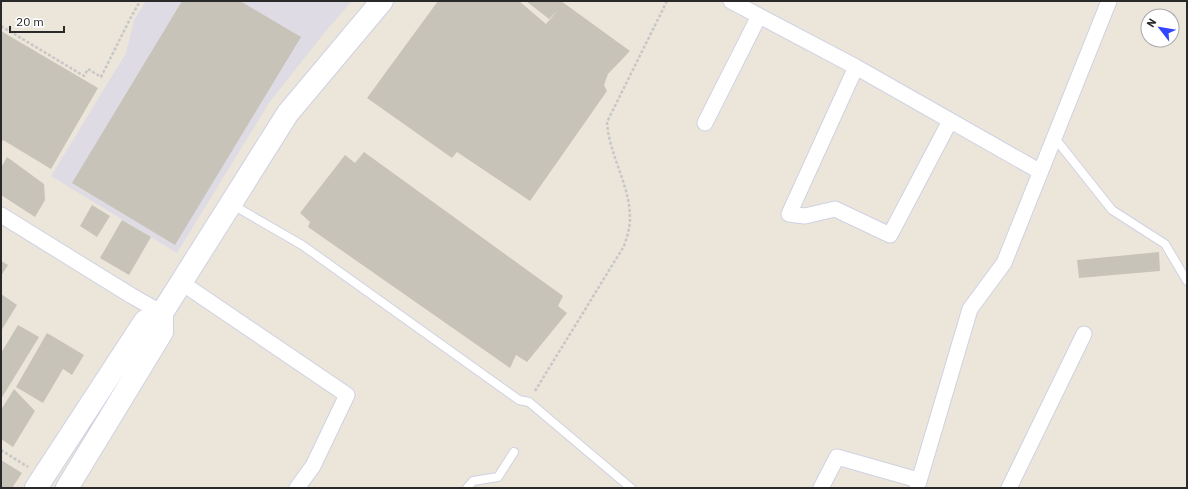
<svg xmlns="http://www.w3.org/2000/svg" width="1188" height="489" viewBox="0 0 1188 489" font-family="'IBM Plex Sans',sans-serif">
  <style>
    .industrial { fill: #dedbe4 }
    .building { fill: #c7c3b9 }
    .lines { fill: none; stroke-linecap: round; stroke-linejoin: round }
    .lane-casing { stroke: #cfd1e3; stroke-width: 10 }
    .street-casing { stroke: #cfd1e3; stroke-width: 17 }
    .secondary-casing { stroke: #cfd1e3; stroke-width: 24 }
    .path { stroke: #c7c7c7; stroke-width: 2.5; stroke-dasharray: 3 2; stroke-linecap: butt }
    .lane { stroke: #fff; stroke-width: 8 }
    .street { stroke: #fff; stroke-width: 15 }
    .secondary { stroke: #fff; stroke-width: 22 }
  </style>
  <rect width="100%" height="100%" fill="#ece6da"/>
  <path class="industrial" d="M146,1H352L325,32L269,103L177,253L51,176L126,53L134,20Z"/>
  <path class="building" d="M182,1H240L301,37L175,245L72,183Z
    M438,1H519L546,24L558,10L549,19L526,1H561L630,51L608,74L604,85L607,91L530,201L457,152L452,158L367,98Z
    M1,31L98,88L51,169L3,140L1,144Z
    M364,152L563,296L558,306L567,313L527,362L516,355L510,368L308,227L310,222L300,213L345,155L355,163Z
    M7,157L44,184L45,200L35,217L1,195V168Z
    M92,205L110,216L97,237L80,226Z
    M122,220L151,237L129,275L100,258Z
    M1159,252L1160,271L1079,278L1077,260Z
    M1,261L8,265L1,276Z
    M1,294L17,305L1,331Z
    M18,325L39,337L1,399V353Z
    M47,333L84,355L72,375L63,369L43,403L16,387Z
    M14,389L35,411L13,447L1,439V410Z
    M1,460L22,473L12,488H1Z"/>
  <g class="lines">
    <defs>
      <path id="lane" d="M1054,137L1112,210L1165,244L1187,281
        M231,204L302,245L519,400L529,402L631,488
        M467,488L473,481L498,477L514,452"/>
      <path id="street" d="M731,1L856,67L1039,171
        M856,67L789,214L805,216L835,209L890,235L950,121
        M705,123L759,16
        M1,215L132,296L162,313
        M182,283L347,395L313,466L297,488
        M821,488L837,457L918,480
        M917,488L970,309L1004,263L1109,1
        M1009,488L1084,334"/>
      <path id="secondary" d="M36,488L145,321L162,313
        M67,488L162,332V313L288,113L382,1"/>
    </defs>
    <use href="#lane" class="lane-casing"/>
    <use href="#street" class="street-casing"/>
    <use href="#secondary" class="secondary-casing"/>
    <path class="path" d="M1,26L84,76L88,69L101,77L130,19L140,1
      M535,391L624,246C627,237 630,228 630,218C630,185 609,155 607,122L667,1
      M1,450L28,467"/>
    <use href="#lane" class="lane"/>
    <use href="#street" class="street"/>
    <use href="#secondary" class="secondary"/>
  </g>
  <rect width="1188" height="489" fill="none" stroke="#292929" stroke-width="4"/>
  <g transform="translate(1160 28) rotate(301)"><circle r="19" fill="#ffffff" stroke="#a9a9a9"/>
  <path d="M0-3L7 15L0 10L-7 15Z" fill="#3345ff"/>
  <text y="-6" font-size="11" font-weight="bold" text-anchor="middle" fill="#292929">N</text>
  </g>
  <path d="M10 26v6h54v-6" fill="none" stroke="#292929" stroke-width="2"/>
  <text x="16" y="26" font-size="12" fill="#292929" stroke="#ffffff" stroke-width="3" paint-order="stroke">20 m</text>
</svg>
